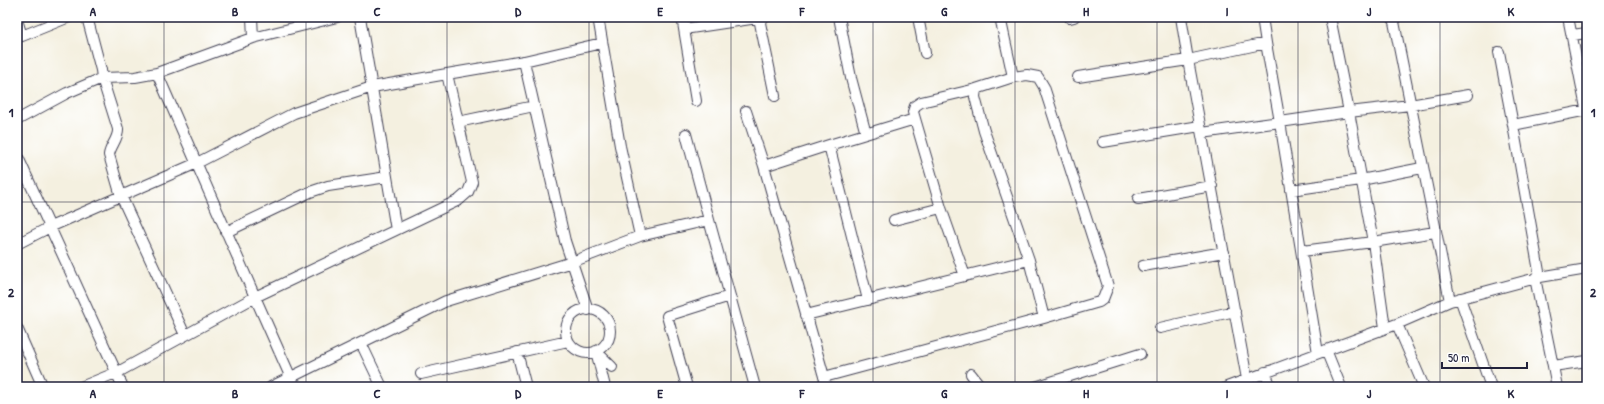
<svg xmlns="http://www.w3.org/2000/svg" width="1604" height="404" viewBox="0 0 1604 404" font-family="'Patrick Hand',sans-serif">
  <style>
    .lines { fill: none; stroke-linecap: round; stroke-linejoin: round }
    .minor-casing { stroke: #424154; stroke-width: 12 }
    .minor { stroke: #fff; stroke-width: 10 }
    .grid { fill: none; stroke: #22223b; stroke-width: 1; stroke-opacity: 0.55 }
    .neatline { fill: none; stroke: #22223b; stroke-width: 1.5 }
    .grid-label { font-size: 13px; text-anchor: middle; font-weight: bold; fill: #22223b }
  </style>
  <rect width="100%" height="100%" fill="#fff"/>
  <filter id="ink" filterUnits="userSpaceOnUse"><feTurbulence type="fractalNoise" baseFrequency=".025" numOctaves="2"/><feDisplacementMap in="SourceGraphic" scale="8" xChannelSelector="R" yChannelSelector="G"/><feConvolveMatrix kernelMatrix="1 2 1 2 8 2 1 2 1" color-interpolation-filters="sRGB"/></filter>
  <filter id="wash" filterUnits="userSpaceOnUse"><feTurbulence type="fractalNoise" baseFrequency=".012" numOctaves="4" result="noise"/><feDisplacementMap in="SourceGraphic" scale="16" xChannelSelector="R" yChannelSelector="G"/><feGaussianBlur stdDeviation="0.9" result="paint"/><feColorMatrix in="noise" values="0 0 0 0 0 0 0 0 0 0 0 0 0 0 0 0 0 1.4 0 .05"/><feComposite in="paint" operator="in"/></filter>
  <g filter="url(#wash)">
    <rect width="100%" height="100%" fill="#f4f0e0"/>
  </g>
  <g filter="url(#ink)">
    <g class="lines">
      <defs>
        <path id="minor" d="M252,17L253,38
          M360,17L396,230
          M598,17L620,146L640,236
          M682,17L696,101
          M839,17L851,78L866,134
          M918,17L925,53
          M1181,17L1188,60L1266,43L1280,122L1349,112L1373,242L1302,251
          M1262,17L1266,43
          M1330,17L1349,112L1410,105L1468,95
          M1393,17L1450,301
          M1568,17L1587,113
          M759,18L775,96
          M1070,18L1074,17
          M17,20L22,36L69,17
          M684,29L764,17
          M1572,35L1587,33
          M1499,52L1513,125
          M524,61L602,43
          M1013,77L976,89L975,97L984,131L1029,260
          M1078,77L1188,60L1247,379
          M746,111L764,166
          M17,120L67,93L102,78L135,77L157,73
          M458,122L534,106
          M1202,133L1280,122L1318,353
          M686,134L709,220
          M1103,142L1200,126
          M829,145L868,300
          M17,155L123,387
          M1291,190L1361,180L1422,168
          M1138,199L1212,186
          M894,220L941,208
          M226,232L310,192L328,186L387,177
          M17,244L50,227L121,196L109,155C110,146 119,138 118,129L102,78L101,70L87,17
          M1143,266L1224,252
          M965,276L941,208L913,112L915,106L921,102L976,89
          M1540,277L1513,125L1587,110
          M1535,278L1553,366L1587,361
          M1460,298L1491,387
          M566 331a22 22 0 1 1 44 0a22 22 0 1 1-44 0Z
          M806,315L1029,260L1044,318
          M1397,324L1424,387
          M17,328L43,387
          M1160,328L1235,311
          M1385,328L1373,242L1435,232
          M185,335L121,196L197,163L294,113L372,87L447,74
          M361,343L382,387
          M1326,350L1341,387
          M596,351L605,387
          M596,351L612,367
          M517,352L526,387
          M1553,366L1557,387
          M1265,372L1271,387
          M421,374L568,341
          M971,374L981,387
          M824,377L1044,318L1099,302L1103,299L1108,286L1044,87L1038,77L1027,75L1013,77L1000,17
          M81,387L120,371L255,297L157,73L253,38L337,17
          M271,387L446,301L572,262L588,310
          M295,387L255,297L459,200L468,192L472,182L447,74L524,61L565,241L572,262L640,236L709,220L755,387
          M687,387L667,316L730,296
          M827,387L764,166L829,145L915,119
          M1035,387L1140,354
          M1227,387L1397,324L1450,301L1540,277L1587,269"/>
      </defs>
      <use href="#minor" class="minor-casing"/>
      <use href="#minor" class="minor"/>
    </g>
  </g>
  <path class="grid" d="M164,17V387M306,17V387M447,17V387M589,17V387M731,17V387M873,17V387M1015,17V387M1157,17V387M1298,17V387M1440,17V387M17,202H1587"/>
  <rect width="1604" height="404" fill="none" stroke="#fff" stroke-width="44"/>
  <path d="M1442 362v6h85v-6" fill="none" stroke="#22223b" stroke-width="2"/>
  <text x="1448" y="362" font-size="12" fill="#22223b" stroke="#ffffff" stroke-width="3" paint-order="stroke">50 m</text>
  <rect x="22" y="22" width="1560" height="360" class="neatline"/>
  <g class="grid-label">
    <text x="93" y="16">A</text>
    <text x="235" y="16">B</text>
    <text x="377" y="16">C</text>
    <text x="518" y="16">D</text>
    <text x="660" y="16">E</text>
    <text x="802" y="16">F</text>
    <text x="944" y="16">G</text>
    <text x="1086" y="16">H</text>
    <text x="1227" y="16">I</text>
    <text x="1369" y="16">J</text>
    <text x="1511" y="16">K</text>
    <text x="11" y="117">1</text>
    <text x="1593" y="117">1</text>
    <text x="11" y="297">2</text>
    <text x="1593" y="297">2</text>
    <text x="93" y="398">A</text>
    <text x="235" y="398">B</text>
    <text x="377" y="398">C</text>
    <text x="518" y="398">D</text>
    <text x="660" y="398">E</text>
    <text x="802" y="398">F</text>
    <text x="944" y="398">G</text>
    <text x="1086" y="398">H</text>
    <text x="1227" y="398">I</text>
    <text x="1369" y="398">J</text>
    <text x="1511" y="398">K</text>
  </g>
</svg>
